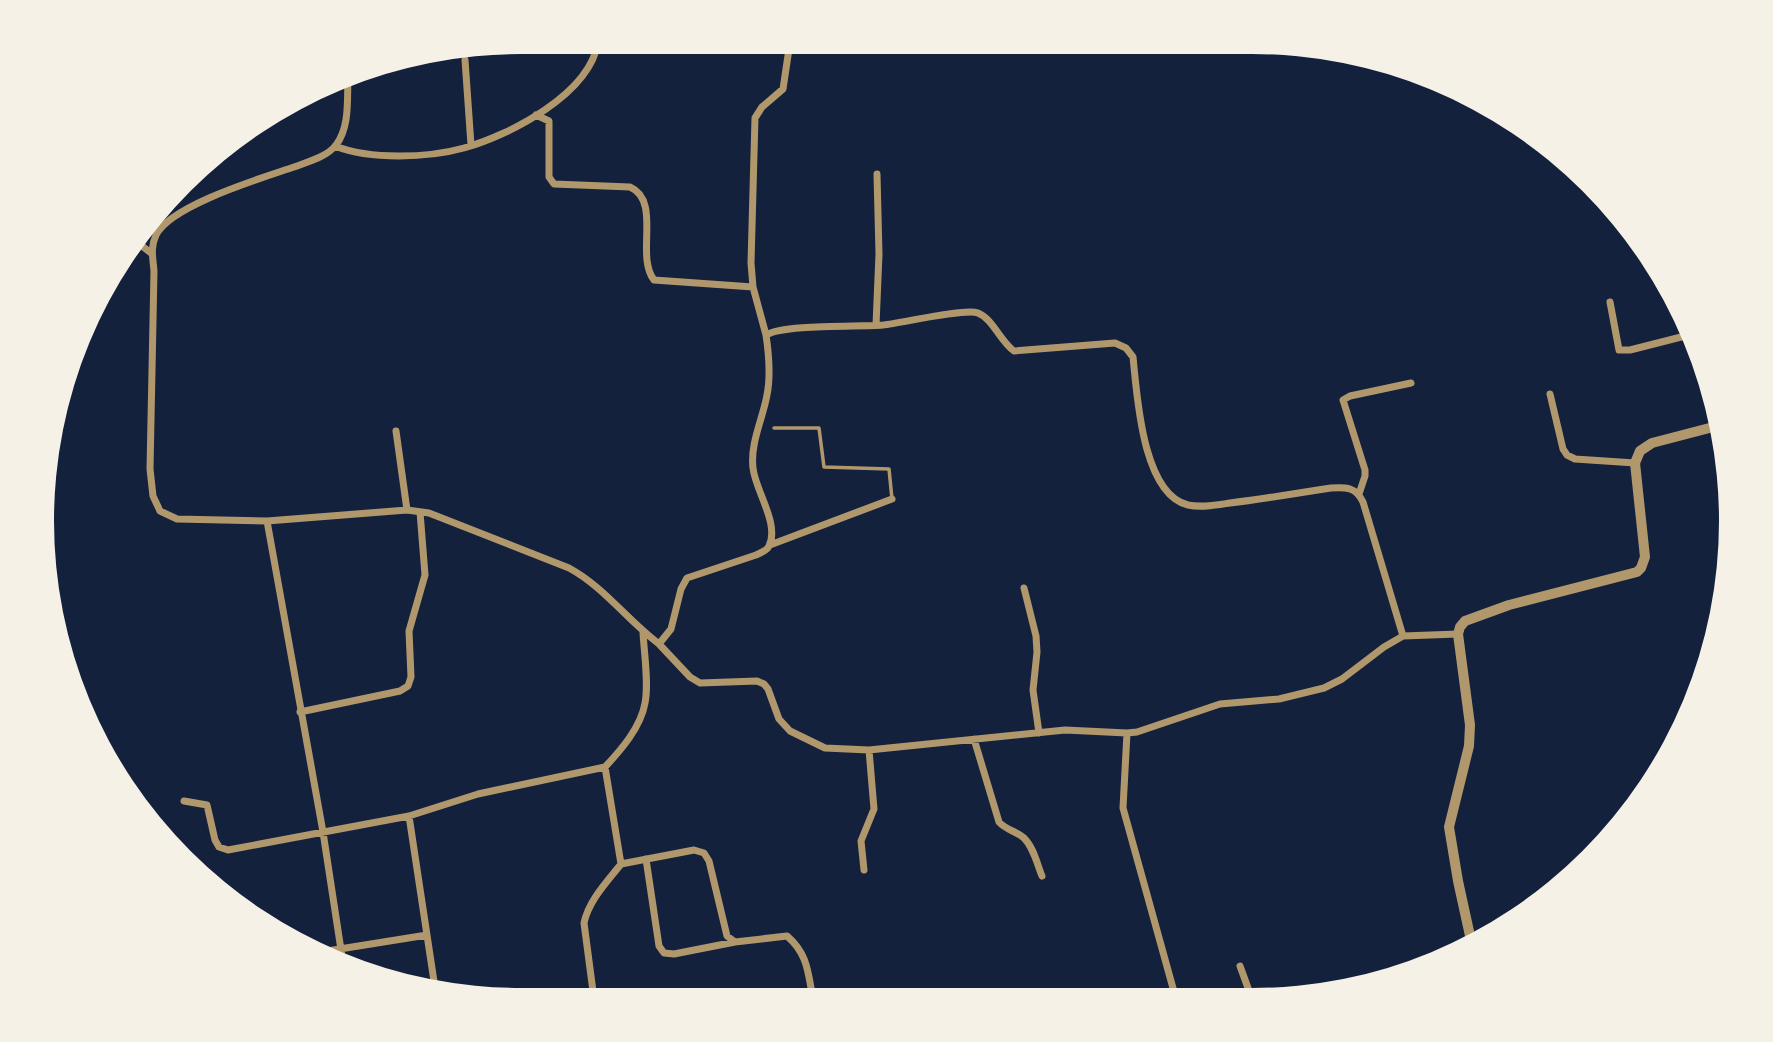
<svg xmlns="http://www.w3.org/2000/svg" width="1773" height="1042" viewBox="0 0 1773 1042" font-family="Arial,sans-serif">
  <style>
    .lines { fill: none; stroke-linecap: round; stroke-linejoin: round }
    .service { stroke: #b1986c; stroke-width: 3.5 }
    .minor { stroke: #b1986c; stroke-width: 7 }
    .tertiary { stroke: #b1986c; stroke-width: 10 }
  </style>
  <rect width="100%" height="100%" fill="#14213d"/>
  <g class="lines">
    <path class="service" d="M774,428H819L824,467L889,469L892,499"/>
    <path class="minor" d="M465,60L471,145
      M536,115L549,121V177L554,184L630,187C662,201 635,256 654,280L753,287
      M335,146C370,160 428,158 464,148C510,135 590,94 598,42
      M133,244L142,246L151,253
      M1610,302L1619,350H1630L1693,334
      M876,325L879,254L877,174
      M766,335L753,287L751,263L755,118L762,107L783,89L790,42
      M1550,394L1563,449L1567,455L1575,459L1635,463
      M396,431L407,510
      M1359,494L1365,476V470L1343,400L1350,396L1411,383
      M267,521L407,510L429,513L569,568C604,587 627,620 659,644L671,629L681,589L687,578L756,555C760,553 767,551 769,546C780,524 755,490 753,468C750,443 763,418 767,395C771,375 769,355 766,335C784,324 857,327 883,325C902,323 965,308 978,313C993,319 1000,341 1014,351L1115,343L1126,348L1133,357C1137,394 1142,494 1188,505C1202,508 1217,505 1230,503C1264,499 1297,493 1331,488C1346,487 1356,487 1363,502L1403,636L1458,634
      M770,545L892,499
      M1024,588L1036,636L1037,652L1033,690L1039,733
      M659,644L690,677L700,683L757,681L764,684L768,689L779,719L790,731L825,748L869,750L1065,730L1127,733L1137,732L1220,704L1279,699L1324,688L1342,679L1384,647L1403,636
      M300,712L400,691L408,686L411,677L409,631L425,575L420,512
      M1127,733L1123,808L1176,999
      M974,739L999,822C1006,830 1016,831 1024,838C1034,848 1037,864 1042,876
      M605,767L621,864
      M184,801L207,805L215,840L219,847L228,850L409,816L478,794L605,767C621,750 641,727 645,703C649,683 644,653 643,632
      M409,816L435,988
      M646,859L659,946L664,953L674,954L735,942
      M864,870L861,841L874,809L869,750
      M321,952L427,935
      M343,963L323,832L267,521L177,519L160,511L153,496L150,469L154,271C153,258 150,248 156,235C171,205 262,178 294,167C307,162 327,157 336,145C350,127 347,99 348,77
      M1240,966L1252,999
      M594,999L584,923C589,900 607,882 621,864L694,850L704,853L709,861L727,936L735,942L787,936C808,954 808,973 813,999"/>
    <path class="tertiary" d="M1472,945L1458,881L1449,827L1469,746L1470,725L1458,634L1460,627L1465,621L1509,605L1637,572L1641,568L1645,557L1635,463L1640,451L1652,443L1721,425"/>
  </g>
  <path d="M0 0H1773V1042H0ZM521 54H1252A467 467 0 0 1 1719 521V521A467 467 0 0 1 1252 988H521A467 467 0 0 1 54 521V521A467 467 0 0 1 521 54Z" fill="#f6f1e7" fill-rule="evenodd"/>
</svg>
